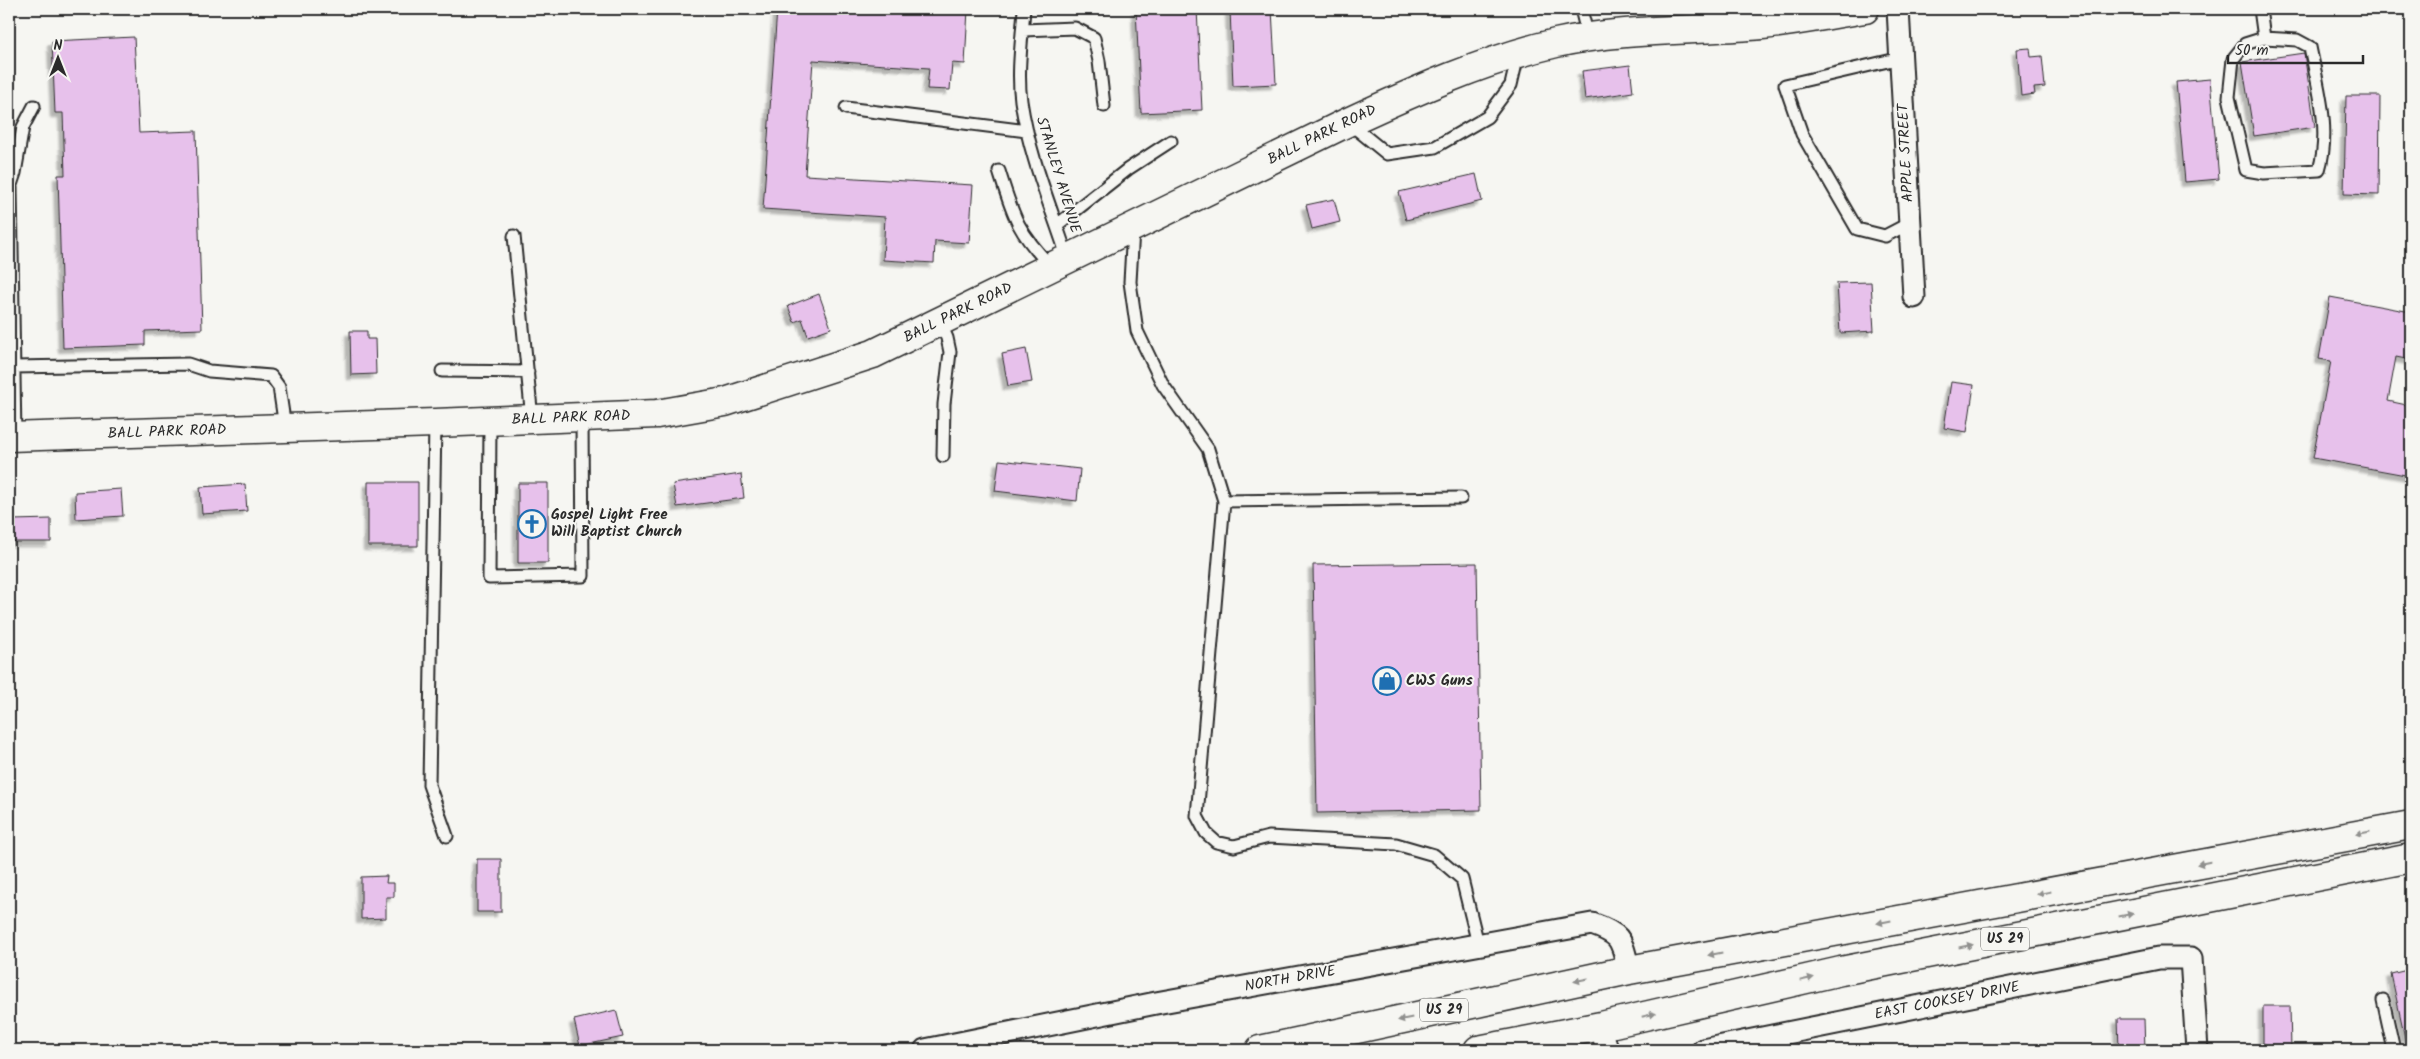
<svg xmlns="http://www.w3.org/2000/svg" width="2420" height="1059" viewBox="0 0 2420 1059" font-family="Kalam,sans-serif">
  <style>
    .building { fill: #e7c1eb; stroke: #2b2b2b; filter: url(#shadow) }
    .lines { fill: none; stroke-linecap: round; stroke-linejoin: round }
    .lane-casing { stroke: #2b2b2b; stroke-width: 15 }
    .street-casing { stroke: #2b2b2b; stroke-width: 25 }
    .secondary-casing { stroke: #2b2b2b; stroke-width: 31 }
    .highway-casing { stroke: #2b2b2b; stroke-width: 31 }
    .lane { stroke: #f6f6f2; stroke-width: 11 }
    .street { stroke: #f6f6f2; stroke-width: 21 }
    .secondary { stroke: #f6f6f2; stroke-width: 28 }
    .highway { stroke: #f6f6f2; stroke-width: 28 }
    .oneway { fill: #90908e }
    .labels { text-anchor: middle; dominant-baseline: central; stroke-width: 4; stroke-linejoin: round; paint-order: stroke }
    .shield { fill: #f6f6f2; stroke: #686867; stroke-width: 1 }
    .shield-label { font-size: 14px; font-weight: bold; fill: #2b2b2b }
    .street-label { font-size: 15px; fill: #2b2b2b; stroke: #f6f6f2 }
    .poi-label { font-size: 15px; font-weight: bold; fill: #2b2b2b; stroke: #f6f6f2; text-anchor: start }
  </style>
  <defs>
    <filter id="shadow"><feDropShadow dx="-4.5" dy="4.5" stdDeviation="1" flood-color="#0004"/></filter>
  </defs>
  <rect width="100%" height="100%" fill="#f6f6f2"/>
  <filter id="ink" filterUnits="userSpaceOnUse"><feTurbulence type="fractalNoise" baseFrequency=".02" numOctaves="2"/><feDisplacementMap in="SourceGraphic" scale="10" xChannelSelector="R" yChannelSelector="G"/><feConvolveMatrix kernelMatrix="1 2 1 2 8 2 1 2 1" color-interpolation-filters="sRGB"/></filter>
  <g filter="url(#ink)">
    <path class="building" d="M777,9H968L965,64L952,63L950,90L927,89L929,68L813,60L805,175L973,185L969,243L935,241L934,263L883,260L885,217L763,209Z
      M1136,9H1197L1202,110L1141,113Z
      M1230,9H1272L1276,84L1233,86Z
      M134,37L139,133L196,131L202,329L145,331V345L63,348L58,175H65L63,113H55L52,41Z
      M2030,48L2031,57L2042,56L2045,87L2034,88L2035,94L2021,96L2017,49Z
      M2304,53L2315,127L2254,136L2242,62Z
      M1630,65L1633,92L1585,99L1582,71Z
      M2210,79L2219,179L2185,182L2176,82Z
      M2346,96H2380L2379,195L2344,194Z
      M1476,174L1482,201L1406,220L1399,192Z
      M1334,199L1340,222L1312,229L1306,205Z
      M1871,282L1874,331L1840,333L1837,283Z
      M819,294L831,328L808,336L802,319L794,322L788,306Z
      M2330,297L2411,312V360L2396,357L2388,401L2411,406V476L2313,458L2331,361L2319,359Z
      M350,331H367V339H375L376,374L351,375Z
      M1026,349L1032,382L1008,386L1002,354Z
      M1951,382L1974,385L1967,432L1944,428Z
      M999,460L1080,469L1077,501L995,491Z
      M741,474L744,498L677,507L673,484Z
      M368,482H418V546H368Z
      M518,483H548V563H518Z
      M245,484L247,511L202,514L200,487Z
      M121,489L123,516L76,519L75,492Z
      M51,519V542H14L13,520Z
      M1477,563L1481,810L1317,813L1313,565Z
      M477,859H501V912H477Z
      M387,876L386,883H394V897H386V918L361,919V877Z
      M2411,969V1038H2405L2391,974Z
      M2263,1006H2290L2291,1050H2263Z
      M616,1010L623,1037L580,1046L574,1020Z
      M2118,1019H2144L2145,1050H2119Z"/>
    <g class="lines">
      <defs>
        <path id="lane" d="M1024,9C1022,39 1017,71 1021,101C1029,155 1051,207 1068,259
          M1581,9L1588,37
          M1746,9L1751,26
          M2260,9L2264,38
          M1023,30L1075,28L1094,38L1099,61L1104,106
          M2264,38L2297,40L2310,47C2318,87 2331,130 2319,170L2264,173L2246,170L2229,97L2233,59L2245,44Z
          M1901,58L1785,85L1802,134L1857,229L1885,236L1910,223
          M846,108L1027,131
          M1349,123L1387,154L1435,147L1487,117L1511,85L1518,55
          M999,171C1013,215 1017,232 1051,266
          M1057,225L1128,169L1171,141
          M1133,229L1130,282L1137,331L1163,385L1208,449L1224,501L1197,816L1206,833L1216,842L1234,846L1269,837L1396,844L1434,855L1462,879L1478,944
          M514,236L532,419
          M940,322L947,338L950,352L944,404L943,456
          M14,367L188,364L209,371L271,376L279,387L285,427
          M442,371L528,372
          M490,421L489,578L583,576L582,417
          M435,423L429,785L447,836
          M15,437L11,185L15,173L23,127L34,106
          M1224,501L1461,498
          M2383,1000L2394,1050"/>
        <path id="street" d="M1898,9L1914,297
          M1601,1026L1607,1050
          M925,1050L1156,1003L1592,924C1623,935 1621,940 1629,970
          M1703,1050L2159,958H2191L2197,1050"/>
        <path id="secondary" d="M9,437L435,423L657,414L725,402L873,354L1348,122C1415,91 1484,60 1556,43C1619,29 1685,31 1749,26C1787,24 1826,15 1865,9"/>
        <path id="highway" d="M1260,1050L1629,970L2411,825
          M1478,1050L1601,1026L1841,971L2411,858"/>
      </defs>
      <use href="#lane" class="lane-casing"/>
      <use href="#street" class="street-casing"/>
      <use href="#secondary" class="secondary-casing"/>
      <use href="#highway" class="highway-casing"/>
      <use href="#lane" class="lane"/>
      <use href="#street" class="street"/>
      <use href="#secondary" class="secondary"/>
      <use href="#highway" class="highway"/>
    </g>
    <defs><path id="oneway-solid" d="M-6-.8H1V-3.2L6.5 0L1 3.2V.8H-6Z" transform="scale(1.25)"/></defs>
    <g class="oneway">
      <use href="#oneway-solid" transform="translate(2363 833) rotate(169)"/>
      <use href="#oneway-solid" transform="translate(2204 863) rotate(169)"/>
      <use href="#oneway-solid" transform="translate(2044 893) rotate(169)"/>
      <use href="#oneway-solid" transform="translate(2126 915) rotate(-11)"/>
      <use href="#oneway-solid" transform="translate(1884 922) rotate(169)"/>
      <use href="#oneway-solid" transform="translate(1966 946) rotate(-11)"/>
      <use href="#oneway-solid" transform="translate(1715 954) rotate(169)"/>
      <use href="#oneway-solid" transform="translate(1807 979) rotate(-13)"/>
      <use href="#oneway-solid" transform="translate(1581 980) rotate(168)"/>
      <use href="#oneway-solid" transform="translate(1649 1015) rotate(-13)"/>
      <use href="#oneway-solid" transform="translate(1405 1019) rotate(168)"/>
    </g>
  </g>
  <defs>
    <symbol id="church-ring" viewBox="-11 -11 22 22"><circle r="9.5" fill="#f6f6f2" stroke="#1f6fb2" stroke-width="1.5"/><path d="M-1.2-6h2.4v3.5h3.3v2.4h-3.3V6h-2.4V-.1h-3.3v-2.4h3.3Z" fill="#1f6fb2"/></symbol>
    <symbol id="shop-ring" viewBox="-11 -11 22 22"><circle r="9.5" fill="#f6f6f2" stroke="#1f6fb2" stroke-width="1.5"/><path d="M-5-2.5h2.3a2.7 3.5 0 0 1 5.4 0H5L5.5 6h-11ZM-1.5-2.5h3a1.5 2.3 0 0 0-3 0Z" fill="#1f6fb2"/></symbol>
  </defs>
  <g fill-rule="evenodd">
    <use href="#church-ring" x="516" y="508" width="32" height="32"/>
    <use href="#shop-ring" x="1371" y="665" width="32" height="32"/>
  </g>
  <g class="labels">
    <g class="shield">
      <rect x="1981" y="927.5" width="48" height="23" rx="4"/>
      <rect x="1420" y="998.5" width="48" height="23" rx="4"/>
    </g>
    <g class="shield-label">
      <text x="2005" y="939">US 29</text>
      <text x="1444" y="1010">US 29</text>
    </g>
    <g class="street-label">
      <text transform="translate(1322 135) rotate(-26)">BALL PARK ROAD</text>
      <text transform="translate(1906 153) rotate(-93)">APPLE STREET</text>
      <text transform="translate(1058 175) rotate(73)">STANLEY AVENUE</text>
      <text transform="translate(958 313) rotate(-26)">BALL PARK ROAD</text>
      <text transform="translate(571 418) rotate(-2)">BALL PARK ROAD</text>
      <text transform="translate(167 432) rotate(-2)">BALL PARK ROAD</text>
      <text transform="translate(1290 979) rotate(-10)">NORTH DRIVE</text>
      <text transform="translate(1947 1001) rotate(-11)">EAST COOKSEY DRIVE</text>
    </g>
    <g class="poi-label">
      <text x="551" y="515">Gospel Light Free<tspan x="551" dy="17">Will Baptist Church</tspan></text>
      <text x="1406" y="681">CWS Guns</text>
    </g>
  </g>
  <rect width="2420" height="1059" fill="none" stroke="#f6f6f2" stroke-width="30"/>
  <rect x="15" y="15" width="2390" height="1029" fill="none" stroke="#2b2b2b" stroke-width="2" filter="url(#ink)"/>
  <g transform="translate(58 58)" stroke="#f6f6f2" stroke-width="4" paint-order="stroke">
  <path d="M0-4L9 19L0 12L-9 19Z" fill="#2b2b2b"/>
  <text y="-8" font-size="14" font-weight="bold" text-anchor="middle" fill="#2b2b2b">N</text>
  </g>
  <path d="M2228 55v8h135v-8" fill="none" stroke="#2b2b2b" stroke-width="2.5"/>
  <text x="2235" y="55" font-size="15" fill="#2b2b2b" stroke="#f6f6f2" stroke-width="4" paint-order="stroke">50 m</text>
</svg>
